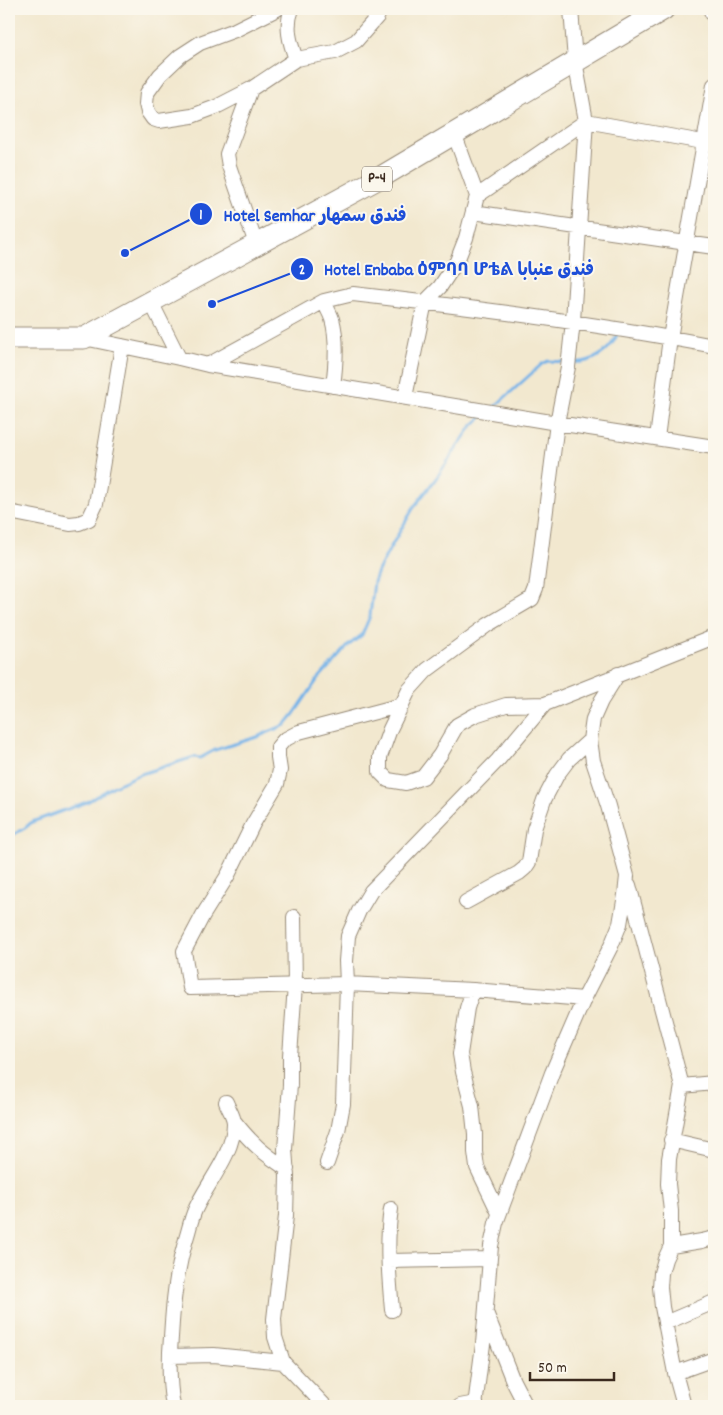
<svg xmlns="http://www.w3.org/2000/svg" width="723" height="1415" viewBox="0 0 723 1415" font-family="Dekko,'Playpen Sans Arabic','Noto Sans Ethiopic',sans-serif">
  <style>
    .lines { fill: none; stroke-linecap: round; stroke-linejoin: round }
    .stream { stroke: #76b3e8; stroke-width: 3 }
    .minor-casing { stroke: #968976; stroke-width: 16 }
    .highway-casing { stroke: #968976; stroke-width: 23 }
    .minor { stroke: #fff; stroke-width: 14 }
    .highway { stroke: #fff; stroke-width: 21 }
    .labels { text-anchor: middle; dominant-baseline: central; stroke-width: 4; stroke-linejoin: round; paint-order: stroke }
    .shield { fill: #fbf7ec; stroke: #75685c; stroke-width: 1 }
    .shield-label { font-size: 15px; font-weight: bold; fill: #3b2a1e }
    .leader { fill: none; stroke: #1d4ed8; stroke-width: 2 }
    .callout-dot { fill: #1d4ed8; stroke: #fbf7ec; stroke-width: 2 }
    .mark-label { font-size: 15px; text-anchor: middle; font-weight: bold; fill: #fff }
    .callout-label { font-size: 18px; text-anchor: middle; font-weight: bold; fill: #1d4ed8; stroke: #fbf7ec; stroke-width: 4; stroke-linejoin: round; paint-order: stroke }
  </style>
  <rect width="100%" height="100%" fill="#fbf7ec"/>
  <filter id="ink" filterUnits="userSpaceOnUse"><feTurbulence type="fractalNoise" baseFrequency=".02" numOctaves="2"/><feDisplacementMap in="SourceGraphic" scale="10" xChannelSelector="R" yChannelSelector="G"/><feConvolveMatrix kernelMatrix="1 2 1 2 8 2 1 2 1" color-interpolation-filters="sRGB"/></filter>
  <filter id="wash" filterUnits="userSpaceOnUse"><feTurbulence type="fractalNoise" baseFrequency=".0096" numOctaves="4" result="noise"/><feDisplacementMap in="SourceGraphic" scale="20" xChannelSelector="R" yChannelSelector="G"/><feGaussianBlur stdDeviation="1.12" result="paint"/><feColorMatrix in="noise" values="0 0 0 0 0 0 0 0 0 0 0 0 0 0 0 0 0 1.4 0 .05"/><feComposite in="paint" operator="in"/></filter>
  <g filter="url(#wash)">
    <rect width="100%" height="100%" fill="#f2e8cf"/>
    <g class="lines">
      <path class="stream" d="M572,362C592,364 610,352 618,333
        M492,409L542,364L548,361L565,362
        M9,837L25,828L32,822L87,802L114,786L138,775L194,757L200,758L215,750L257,737L285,725L294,714L318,679L349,645L362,635L370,616L374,582L378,571L389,550L414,507L437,477L471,427L483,416"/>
    </g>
  </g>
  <g filter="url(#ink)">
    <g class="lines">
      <defs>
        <path id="minor" d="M277,9L235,30L200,43L180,56L160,75L147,93L146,104L148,112L153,119L159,121L192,116L216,107L251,89L296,59L335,52L356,41L377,17L381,9
          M292,9C285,26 290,43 296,59
          M571,9L575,61L586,121L573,321L568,367L557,423L536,589L532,599L488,625L427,670L409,690L390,729L380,757V772L388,780L406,783L423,777L440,755L457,725L475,715L506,705L545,704L714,637
          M710,9L714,17
          M251,89L227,154L229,166L256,244
          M477,196L586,121L714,144
          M473,212L714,247
          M324,301L353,294C474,308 595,323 714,346
          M151,302L179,358
          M84,338L179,358L208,365L557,423L714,447
          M208,365L324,301C326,307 330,313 332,319C338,340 336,364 333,386
          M405,397L425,302L440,287L457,261L466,238L477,196L454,133
          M657,438L670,338L714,85
          M9,512L70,524L79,523L89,519L96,504L122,346
          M402,705L299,732L284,740L278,747V757L280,770L277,784L253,824L228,875L203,915L184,951L190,988L347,984L473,990L584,999
          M629,885L682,1086L669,1159L668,1184L671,1211V1246L665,1259L661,1273L660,1287L662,1307L675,1373L684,1406
          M466,902L519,873L525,868L529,862L534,829L544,800L557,775L569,759L590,740
          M294,917L295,985L290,1056V1085L285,1149L287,1176L286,1216L274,1319L275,1337L283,1362L325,1406
          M473,990L467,1008L460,1054L463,1072L472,1106L475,1134V1152L477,1167L499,1213
          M682,1086L714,1083
          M234,1121C252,1144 263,1153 287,1169
          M671,1140L714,1150
          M327,1163L338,1131L343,1104L347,984L346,961L348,936L359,911L371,891L498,760L545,704
          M391,1209C386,1242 389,1277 392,1310
          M671,1246L702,1241L714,1238
          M389,1261L490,1259
          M487,1315L513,1381L526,1406
          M665,1323L714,1302
          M170,1356L214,1355L283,1362
          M675,1373L714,1359
          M173,1406C169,1384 169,1360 171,1337C173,1303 176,1272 186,1239C189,1230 191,1219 195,1210C207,1183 234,1154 234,1123C234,1116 228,1108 226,1102
          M460,1406L476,1403
          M475,1406L483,1344L491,1246L496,1223L552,1073L584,999L611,946L620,924L625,895L627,876L608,806L593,761L590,740L593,719L601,701L618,674"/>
        <path id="highway" d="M9,338H84L381,177L664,9"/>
      </defs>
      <use href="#minor" class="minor-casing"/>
      <use href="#highway" class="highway-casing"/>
      <use href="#minor" class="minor"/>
      <use href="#highway" class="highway"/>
    </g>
  </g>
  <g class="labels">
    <rect class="shield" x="362" y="166.5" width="30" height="25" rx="4"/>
    <g class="shield-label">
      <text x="377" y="179">P-4</text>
    </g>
  </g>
  <path class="leader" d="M125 253L201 214M212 304L302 269"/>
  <g class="callout-dot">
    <circle cx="125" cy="253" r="5"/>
    <circle cx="212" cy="304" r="5"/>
    <circle cx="201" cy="214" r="12"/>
    <circle cx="302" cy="269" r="12"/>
  </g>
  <g class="mark-label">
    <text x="201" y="219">1</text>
    <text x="302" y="274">2</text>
  </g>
  <g class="callout-label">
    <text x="315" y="221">Hotel Semhar فندق سمهار</text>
    <text x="459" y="275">Hotel Enbaba ዕምባባ ሆቴል فندق عنبابا</text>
  </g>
  <rect width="723" height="1415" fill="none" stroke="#fbf7ec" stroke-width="30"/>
  <path d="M530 1372v8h84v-8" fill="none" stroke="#3b2a1e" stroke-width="2.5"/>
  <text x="538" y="1372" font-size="15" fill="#3b2a1e" stroke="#fbf7ec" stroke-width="4" paint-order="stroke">50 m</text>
</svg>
